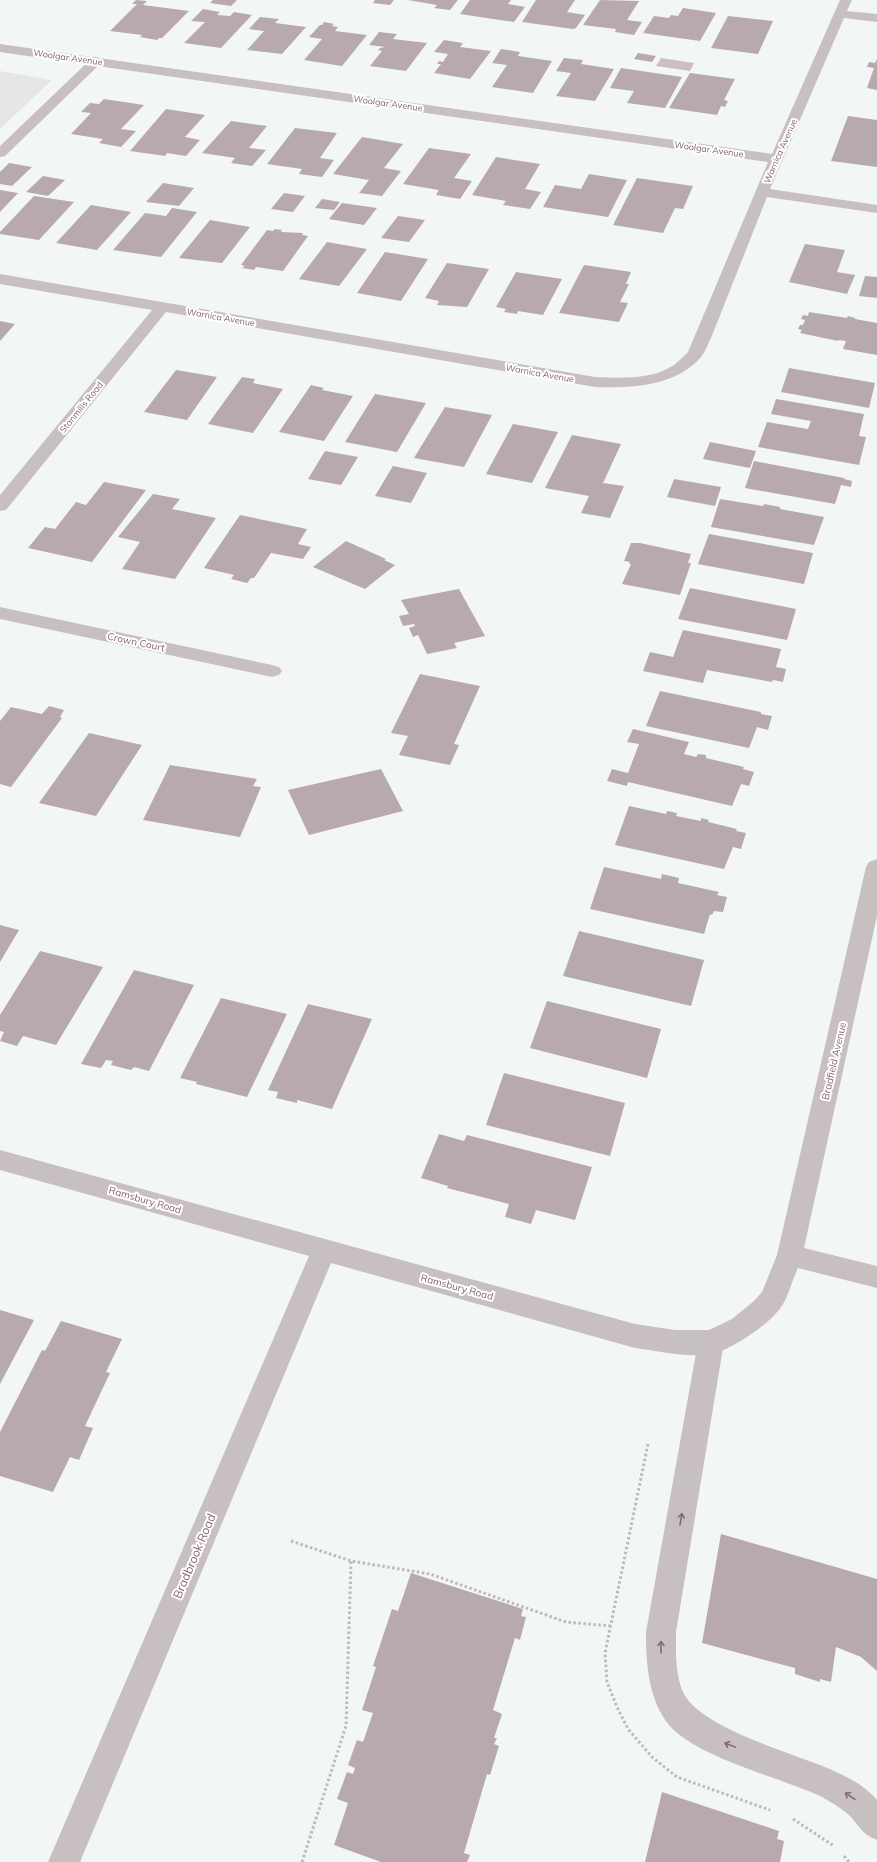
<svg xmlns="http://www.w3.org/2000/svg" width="877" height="1862" viewBox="0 0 877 1862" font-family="Mulish,sans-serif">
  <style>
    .built { fill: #e6e6e7 }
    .water { fill: #cdbdc4 }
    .building { fill: #b7a9ae }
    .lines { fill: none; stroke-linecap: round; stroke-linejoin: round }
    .path { stroke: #bfb9bb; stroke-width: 3; stroke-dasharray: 2.5 2.5; stroke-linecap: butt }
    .lane { fill: #c8bfc1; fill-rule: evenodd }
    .street { fill: #c8bfc1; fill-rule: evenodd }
    .oneway { stroke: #886971 }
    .labels { text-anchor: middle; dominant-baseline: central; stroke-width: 4; stroke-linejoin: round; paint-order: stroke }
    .far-street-label { font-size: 9px; fill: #85646d; stroke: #fff }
    .street-label { font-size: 10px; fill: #85646d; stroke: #fff }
    .near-street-label { font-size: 12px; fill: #85646d; stroke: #fff }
  </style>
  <rect width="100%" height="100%" fill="#f3f6f7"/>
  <path class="built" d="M0,71L52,80L0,129Z"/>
  <path class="water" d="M661,58L694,63L690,71L656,66Z"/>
  <path class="building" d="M136,0L147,1L143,5L189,11L162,38H159L157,40L140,37L142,35L110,31L137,4H132Z
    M213,0H237L231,6L210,3Z
    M375,0H394L390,5L373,3Z
    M408,0H458L450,10L434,8L437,5Z
    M470,0H511L508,4L525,7L514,22L460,14Z
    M536,0H575L567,12L585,15L576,28L573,29L522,22Z
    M600,0L639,1L627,20L642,22L634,35L615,32L616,29L583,25Z
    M683,8L716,13L700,41L643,33L654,16L669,18L671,15L678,16Z
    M203,9L220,12L217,15L230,16L234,12L252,15L221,48L184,43L205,22L191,21Z
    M728,16L773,21L758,54L711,48Z
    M260,17L279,19L275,23L306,27L282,54L247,50L264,31L249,29Z
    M324,22L334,24L332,26L338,27L335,31L367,35L342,66L304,60L322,39L309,37L320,25H322Z
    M379,32L397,34L393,39L427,43L406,71L370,66L382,51L378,50L380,48L385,47L369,45Z
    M444,40L463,43L460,47L491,51L470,79L434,73L441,64H437L439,61L443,62L448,54L434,52Z
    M501,49L520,52L518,56L552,61L533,93L492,87L507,65L492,63Z
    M638,53L656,56L652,62L634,59Z
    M564,58L583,60L581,64L614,69L595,101L556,96L571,73L556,71Z
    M877,59V90L867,88L874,68L867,67L869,62L875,63Z
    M621,68L682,77L665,108L627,103L634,91L610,88Z
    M690,73L735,79L724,100L728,101L725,107L721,106L717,115L669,108Z
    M104,99L144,105L121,129L136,131L121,147L99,143L103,139L71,134L91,113L81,112L90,103L99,104Z
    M166,109L205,115L185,137L200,140L186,156L167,153L165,156L130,151Z
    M848,116L877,120V167L831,161Z
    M231,121L267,126L249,148L266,150L252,166L231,163L235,158L202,153Z
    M295,128L337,133L320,158L334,160L322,177L299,174L302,169L267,164Z
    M362,137L403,144L384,168L401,171L382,196L359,193L369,180L333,174Z
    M429,148L471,154L454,178L472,181L460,199L436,195L439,190L403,184Z
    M496,157L540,164L525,189L541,192L530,209L503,205L506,201L472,195Z
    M9,163L32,167L12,186L0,184V172Z
    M589,174L627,180L608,217L543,207L555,185L581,189Z
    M43,176L65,180L48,196L26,192Z
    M637,178L693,186L683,209L675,208L663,233L613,225Z
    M163,183L194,188L179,206L146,202Z
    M0,190L18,193L0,212Z
    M284,193L305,196L293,212L271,209Z
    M34,196L74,202L39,240L0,234V232Z
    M322,199L340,202L334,210L315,208Z
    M342,203L377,208L364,225L329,219Z
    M91,205L131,212L97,250L56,243Z
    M172,208L197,212L161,257L113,250L145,213L166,216Z
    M398,216L425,220L409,242L381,238Z
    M210,220L250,227L222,263L179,258Z
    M275,229L282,230L281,232L303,233L302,235L308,236L283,271L256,267L254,270L242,268L245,266L241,265L267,230L273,231Z
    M327,242L367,249L339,286L299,279Z
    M805,244L845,250L837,272L855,275L847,294L789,282Z
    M385,252L428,259L401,301L357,293Z
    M447,263L489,269L467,307L437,305L439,301L425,298Z
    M584,265L631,272L626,284H629L620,302L628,303L619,322L559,313Z
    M516,272L562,279L543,315L518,311L517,314L504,312L506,309L496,307Z
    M865,276L877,277V298L859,296Z
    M809,312L847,318L848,316L855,318V319L877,323V355L843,349L846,341L839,340L838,341L800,333L802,330L798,329L800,325H803L805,320L801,319L803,315L808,316Z
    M0,321L15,324L0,341Z
    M789,368L875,383L869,408L781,392Z
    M176,370L217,377L187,420L144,412Z
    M242,377L255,379L253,383L283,389L253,433L208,424Z
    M311,385L324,388L322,390L353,396L324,441L279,432Z
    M375,394L426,403L397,452L345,442Z
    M776,399L864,414L859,436L866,437L859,465L758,447L767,422L808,429L811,421L771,414Z
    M445,407L492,415L464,467L414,458Z
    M513,424L558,432L532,483L486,474Z
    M572,435L621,444L603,483L624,486L610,518L581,513L589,496L545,488Z
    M710,442L756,451L750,468L703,459Z
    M325,451L358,457L341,485L308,479Z
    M754,461L844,478V479L852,481L851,487L841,485L835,504L745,488Z
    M393,466L427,473L411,503L375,496Z
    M674,479L721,487L715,506L667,497Z
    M104,482L146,490L92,562L28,548L45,527L55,529L76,502L86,505Z
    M153,494L180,499L172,509L216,518L175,579L122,569L140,542L118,537Z
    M720,499L763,506L764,504L780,507V509L824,517L814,545L711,527Z
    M240,515L307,529L298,544L311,547L303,559L271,553L254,578H251L247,583L231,579L234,575L204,568Z
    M709,534L813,553L804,584L698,564Z
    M346,541L386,559L384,560L395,565L365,589L313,567Z
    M631,543H640L691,554L688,563H691L680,595L622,584L631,564H629L630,562L624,561Z
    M690,588L796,609L787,640L678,619Z
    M459,589L485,636L454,643L457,648L427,654L418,635L413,637L409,628L415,626L414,624L403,626L399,616L409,614L401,600Z
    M683,630L781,649L776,667L786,669L783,682L773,680L772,682L707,670L703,683L643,671L650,652L673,657Z
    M420,674L480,686L454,744L459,745L450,765L399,755L408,736L391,733Z
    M660,691L761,712V714L772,716L768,730L757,727L749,748L646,726Z
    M49,706L64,710L60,717L62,718L11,787L0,784V721L11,707L42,714Z
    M633,729L689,742L684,754L696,757L698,754L706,755V758L744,767L743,769L754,772L749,786L741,784L732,806L628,782L627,786L607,781L612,769L628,773L639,744L627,742Z
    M89,733L142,745L96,816L39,803Z
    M170,765L257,779L253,786L261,787L240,837L143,820Z
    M381,769L403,811L309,835L288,790Z
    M629,806L666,814L667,811L677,813L676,816L701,821V818L709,820L708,822L737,829L736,831L746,833L741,849L733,847L724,869L615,845Z
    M604,867L661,879L662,874L679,878L678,883L719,892L717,895L727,897L723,912L714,911L712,915L710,914L704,934L590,909Z
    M0,925L19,930L0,962Z
    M579,931L704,960L691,1006L563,976Z
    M40,951L103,967L56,1045L23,1036L17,1046L0,1041L4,1032L0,1031V1015Z
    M134,970L194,985L149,1071L134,1067L131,1070L111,1065L113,1061L106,1060L101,1068L81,1064Z
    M221,998L287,1014L247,1097L196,1084L197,1082L180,1078Z
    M547,1001L661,1029L647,1078L530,1048Z
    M308,1004L372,1019L332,1109L297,1100V1103L276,1098L278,1092L268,1090Z
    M504,1073L625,1103L610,1156L486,1125Z
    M439,1134L464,1141L467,1135L592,1167L575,1220L536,1210L531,1224L505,1217L509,1204L447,1188L448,1186L421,1178Z
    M0,1310L34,1320L0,1384Z
    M61,1321L122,1339L106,1372L110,1373L85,1426L93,1428L79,1460L70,1457L53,1492L0,1476V1432L42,1350L45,1351Z
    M721,1534L877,1579V1671L861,1657L836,1647L831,1682L820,1679V1682L795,1674V1668L702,1643Z
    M411,1573L523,1609L521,1616L526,1617L520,1640L515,1638L493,1710L502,1714L494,1738H497L494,1744L499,1746L490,1775L487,1774L464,1853L470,1855L467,1862H381L334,1845L348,1803L337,1799L347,1772L353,1774L355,1768L348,1765L357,1740L363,1742L373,1713L362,1710L376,1667L373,1666L392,1609L398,1611Z
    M662,1792L779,1831L777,1839L784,1841L780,1862H645Z"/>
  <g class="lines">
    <path class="path" d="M648,1444L605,1653L607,1682L617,1707L628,1729L652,1757L677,1777L770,1810
      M291,1541L351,1561L430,1574L566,1622L611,1626
      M793,1819L834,1846
      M844,1856L849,1862
      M302,1862L346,1726L351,1561"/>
    <path class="lane" d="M96,57L100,58L102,61L100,64L5,156L0,157V146L92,58Z
      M711,1330L720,1334L724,1342L676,1632C676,1651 675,1674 683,1692C689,1705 702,1713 714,1721C743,1738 777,1749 809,1761C833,1770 860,1780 877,1800V1840C862,1834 861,1828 850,1816C843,1809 829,1801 820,1796C779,1777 698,1758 669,1725C648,1699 646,1663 646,1632L698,1342L702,1334Z"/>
    <path class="street" d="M840,0H852L847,11L877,14V22L844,18L770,189L877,205V213L767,197L711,338C708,344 705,352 701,357C675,387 631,388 595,387L166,312L6,510L0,511V495L152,310L0,284V274L595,377C621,378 651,380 674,365C679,361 684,356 688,352L768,162L0,52V44L772,154Z
      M0,607L272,665L279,667L282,671L279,675L272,677L0,619Z
      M877,859V916L804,1248L877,1266V1288L798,1268C792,1280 789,1296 781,1307C770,1324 730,1351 711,1354C687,1358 658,1351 635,1348L331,1263L80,1862H48L309,1256L0,1170V1150L635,1324L675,1330H709L732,1319L754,1301L762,1292L777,1255L866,867L869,862Z"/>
  </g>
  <defs><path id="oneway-shaft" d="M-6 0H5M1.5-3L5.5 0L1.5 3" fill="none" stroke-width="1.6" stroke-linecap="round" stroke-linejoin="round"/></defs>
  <g class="oneway">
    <use href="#oneway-shaft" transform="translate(681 1519) rotate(-80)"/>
    <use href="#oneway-shaft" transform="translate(661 1647) rotate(-90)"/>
    <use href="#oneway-shaft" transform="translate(730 1745) rotate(-158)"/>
    <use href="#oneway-shaft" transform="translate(850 1796) rotate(-146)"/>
  </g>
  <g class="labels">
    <g class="far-street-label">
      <text transform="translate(68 57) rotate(8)">Woolgar Avenue</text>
      <text transform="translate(388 103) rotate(8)">Woolgar Avenue</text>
      <text transform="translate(709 149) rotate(8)">Woolgar Avenue</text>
      <text transform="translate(780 151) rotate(-66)">Warnica Avenue</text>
      <text transform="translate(221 317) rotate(10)">Warnica Avenue</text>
      <text transform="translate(540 373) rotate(10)">Warnica Avenue</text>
      <text transform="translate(81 407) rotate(-51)">Stanmills Road</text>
    </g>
    <g class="street-label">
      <text transform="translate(136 642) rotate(12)">Crown Court</text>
      <text transform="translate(834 1061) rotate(-77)">Bradfield Avenue</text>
      <text transform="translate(145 1200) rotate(16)">Ramsbury Road</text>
      <text transform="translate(457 1287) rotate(15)">Ramsbury Road</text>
    </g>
    <g class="near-street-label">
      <text transform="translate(194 1556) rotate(-67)">Bradbrook Road</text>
    </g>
  </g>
</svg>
